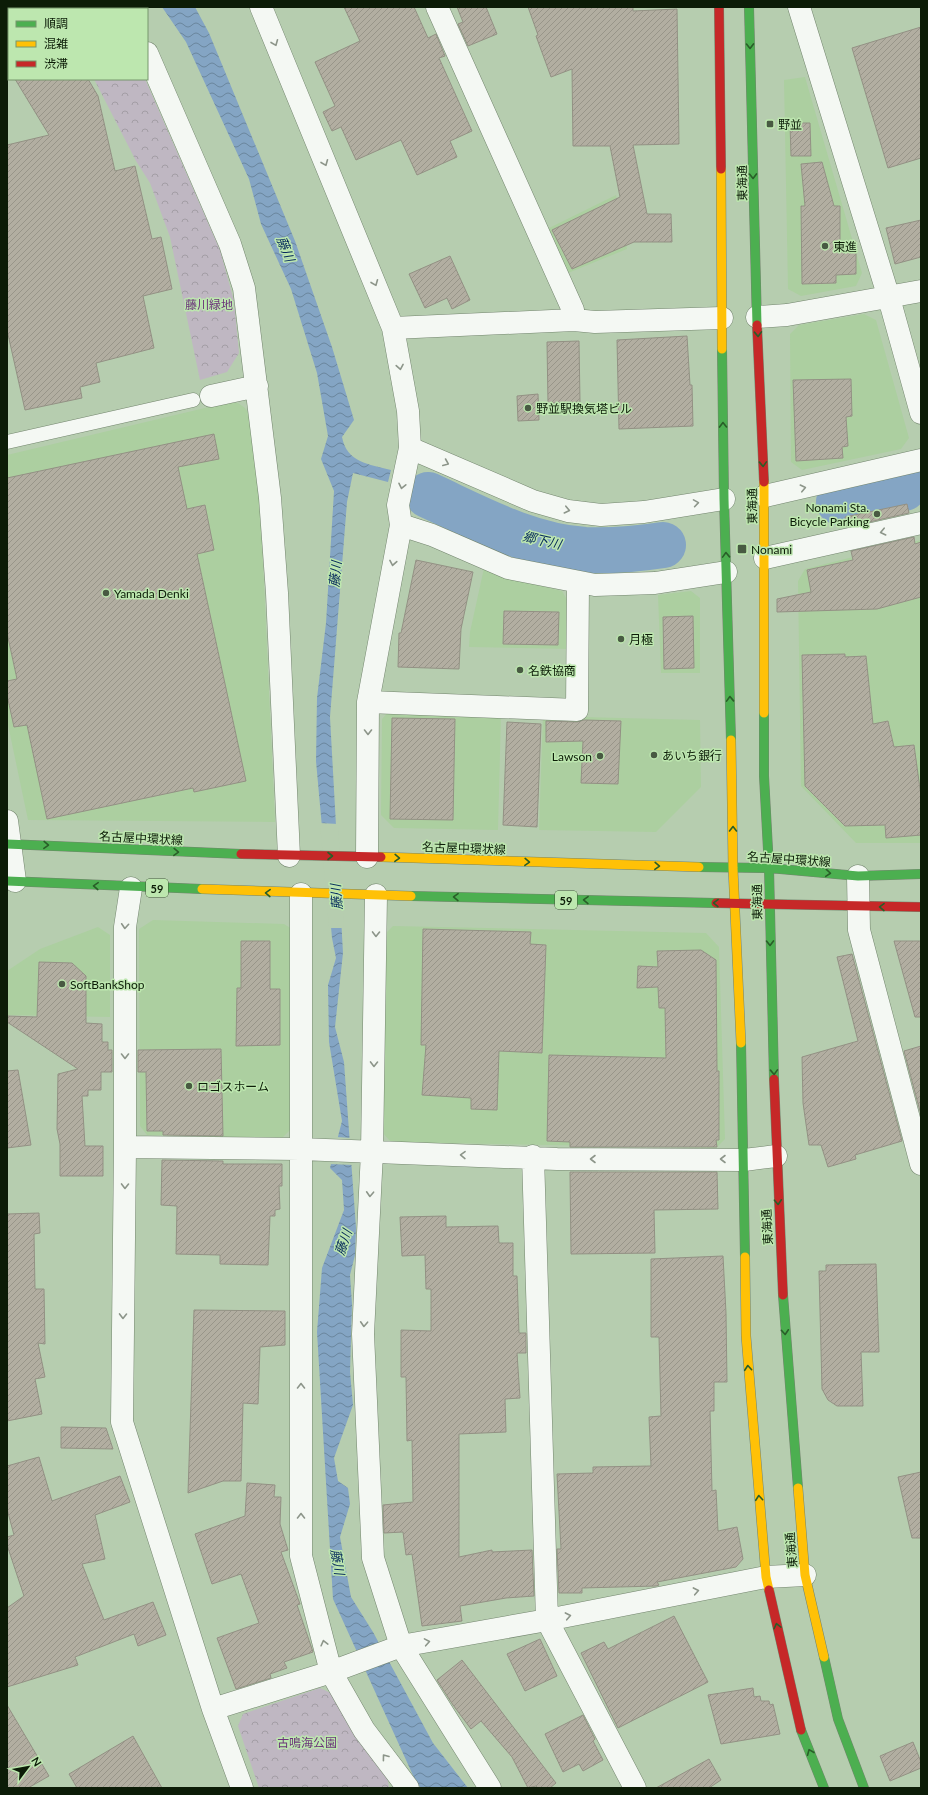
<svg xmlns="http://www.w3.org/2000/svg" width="928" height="1795" viewBox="0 0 928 1795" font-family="Lato,'Noto Sans JP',sans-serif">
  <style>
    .built { fill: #accfa0 }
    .forest { fill: url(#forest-crowns) }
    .water { fill: url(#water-waves) }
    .pier { fill: #b6cdaf }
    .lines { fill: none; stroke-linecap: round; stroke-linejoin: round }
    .river { stroke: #84a5c4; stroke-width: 46 }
    .building { fill: url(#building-hatch); stroke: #939184 }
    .lane-casing { stroke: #73856e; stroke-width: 15 }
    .street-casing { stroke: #73856e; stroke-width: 23 }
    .fast-casing { stroke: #73856e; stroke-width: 10 }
    .slow-casing { stroke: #73856e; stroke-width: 10 }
    .jam-casing { stroke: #73856e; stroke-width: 10 }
    .lane { stroke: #f4f8f3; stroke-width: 14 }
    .street { stroke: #f4f8f3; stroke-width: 22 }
    .fast { stroke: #4caf50; stroke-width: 9 }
    .slow { stroke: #ffc107; stroke-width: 9 }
    .jam { stroke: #c62828; stroke-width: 9 }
    .oneway { stroke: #8c9589 }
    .oneway2 { stroke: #295e28 }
    .poi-dot { fill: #485a42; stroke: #bde7af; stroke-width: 1.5 }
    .labels { text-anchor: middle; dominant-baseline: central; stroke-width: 3; stroke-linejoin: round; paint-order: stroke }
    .shield { fill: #bde7af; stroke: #415939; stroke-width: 1 }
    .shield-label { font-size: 11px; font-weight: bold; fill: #0c1c07 }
    .poi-label { font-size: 12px; fill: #0c1c07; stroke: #bde7af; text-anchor: start }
    .street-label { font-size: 12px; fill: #0c1c07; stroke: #bde7af }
    .park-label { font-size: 12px; fill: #6b347a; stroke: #bde7af }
    .water-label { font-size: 13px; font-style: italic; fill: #04285b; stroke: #bde7af }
  </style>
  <defs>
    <pattern id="forest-crowns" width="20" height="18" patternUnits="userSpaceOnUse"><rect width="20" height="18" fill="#bfb7c2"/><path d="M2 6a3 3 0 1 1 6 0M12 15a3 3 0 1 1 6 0" fill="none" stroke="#a39da5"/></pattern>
    <pattern id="water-waves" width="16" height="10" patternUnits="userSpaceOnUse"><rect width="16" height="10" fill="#84a5c4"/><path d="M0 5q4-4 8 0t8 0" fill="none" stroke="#6a869d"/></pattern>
    <pattern id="building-hatch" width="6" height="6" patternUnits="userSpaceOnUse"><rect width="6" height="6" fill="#b2aea1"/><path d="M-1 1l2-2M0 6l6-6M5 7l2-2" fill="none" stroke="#989589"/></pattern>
  </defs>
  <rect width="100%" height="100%" fill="#b6cdaf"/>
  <path class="built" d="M805,77L862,273L856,286L801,296L788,289L784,80Z
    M616,195L627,249L568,273L547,229Z
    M864,314L876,320L909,438L901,449L802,470L791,462L790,334L799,325Z
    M230,402L238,403L245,408L250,416L260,497L275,822L28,820L7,720V455Z
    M921,540V843H856L801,786L798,581L805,569Z
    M484,568L504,577L562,591L571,607L572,649L469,647L470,632Z
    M691,591L700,598V673H661L658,595Z
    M391,709L501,714L498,830L394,828L381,815L382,719Z
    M543,716L700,720L701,787L656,832L539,830Z
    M153,920L284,924L292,929L291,1129L282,1138L147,1135L140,1126L139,929Z
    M393,926L706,933L719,947L725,1139L716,1148L391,1142L381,1131L385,934Z
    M98,927L110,935V1017L7,1015V971L40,949Z"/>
  <path class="forest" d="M57,7H113L114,9H58Z
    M94,79H145L220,250L234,301L239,353L227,372L200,380L170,237L150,183L136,161Z
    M320,1688L333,1694L353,1728L388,1780L389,1788H259L238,1726L243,1714Z"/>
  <path class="water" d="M162,7H195L209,33L295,241L332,347L354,420L342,437C347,463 369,464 391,470L388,482L353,473L347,502L330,717L343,953L335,1027L344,1062L356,1228L355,1255L350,1275L352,1304L350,1372L353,1405L334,1458L338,1481L348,1488L350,1504L340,1537L351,1597L373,1632L433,1743L468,1788H421L416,1782L333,1599L317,1332L322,1268L344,1210L342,1180L330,1168L342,1121L329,1042L328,985L336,958L332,938L316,761L317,698L326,623L334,491L321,459L328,436L317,373L291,289L261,224L249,179L186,42Z"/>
  <path class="pier" d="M320,823L338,824L344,928H329Z
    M336,1137L352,1138L354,1165L329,1164Z"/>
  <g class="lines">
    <path class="river" d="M428,495C478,518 528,546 585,550C611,551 637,549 663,545
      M839,502L904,488"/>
  </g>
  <path class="building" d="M344,7H414L428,38L436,34L445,56L439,58L472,131L450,141L457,157L417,175L401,140L356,160L341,127L332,131L323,112L335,106L315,62L360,41Z
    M457,7H486L497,34L468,46L458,24L463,22Z
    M528,7H633V11L677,9L679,144L633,145L647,214H671L672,242H634L572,269L552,230L620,197L610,146H573L572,69L551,77L536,36L538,35Z
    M921,27V158L888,168L852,48Z
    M15,79H88L98,96L115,171L135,166L152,239L161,237L172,289L143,296L154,348L96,363L100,382L80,387L82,398L25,410L7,330V145L49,135Z
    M790,123H810L811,156H791Z
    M822,162L834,206H840V242L856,241V274L836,275V283L802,284L801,206H805L801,164Z
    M921,220V257L895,264L886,228Z
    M450,256L470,300L452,309L447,298L425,308L409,274Z
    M687,336L690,385H692L693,426L619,429L617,340Z
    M579,341L580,402L548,403L547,342Z
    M851,379L852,416L846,417L848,446L842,447L843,458L796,461L793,380Z
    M538,394L539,420L518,421L517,396Z
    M214,434L219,459L178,467L187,509L205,505L214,550L197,554L246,781L194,792L193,788L47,819L27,725L14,727L7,695V681L17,679L7,633V478Z
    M907,504L909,513L847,527L845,517Z
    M914,537L915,544L921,542V597L877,609L777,612V599L811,592L807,570L853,560L851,551Z
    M416,560L473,572L461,629L459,669L398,667L399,633H401Z
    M504,611L559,612L558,645L503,644Z
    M693,616L694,668L664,669L663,617Z
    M845,654V657L866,656L873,724L888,721L894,747L914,745L921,796V835L886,838L885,825L845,826L805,786L802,655Z
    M392,718L455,719L453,820L390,819Z
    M584,720L621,721L618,784L581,783L583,741L546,742V721L577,722Z
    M507,722L541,724L537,827L503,825Z
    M423,929L531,932L530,944L546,945L542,1053L499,1051L497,1110L471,1109V1098L422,1095L426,1045H421Z
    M241,941H270V989H280V1045L236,1046L237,988H241Z
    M894,941H921V1017H915Z
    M701,950L716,960L717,1071H719V1140H716L717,1147H570V1142L547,1141L549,1055L666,1058L665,1008H659L658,987L637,988L638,966L658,967L657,951Z
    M852,954L902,1141L855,1155L856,1159L828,1167L821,1145H809L803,1103L802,1057L858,1041L837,957Z
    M39,962L72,963L86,976V1023L102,1024V1042H108V1050H112V1072H101V1090H88V1096H82L85,1146H103V1176H60V1144L57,1129L58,1074L78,1069L7,1022V1016L37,1017Z
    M921,1046V1115L904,1051Z
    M221,1049L223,1136L163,1135V1131H147L146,1072H138V1050Z
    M18,1070L31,1145L7,1148V1071Z
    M162,1160L223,1161V1164H282V1186H279L280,1209L275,1210V1216H270L268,1265L220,1264V1255L176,1254L177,1206L161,1205Z
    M570,1172H717L718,1209L654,1210L655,1253L571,1254Z
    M39,1213L40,1233L34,1234L35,1289H44L45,1344L38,1343L45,1377L35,1379L42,1414L7,1421V1214Z
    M446,1216V1227L498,1226L499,1243H513V1276H517L519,1333H526V1353H517L520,1398L505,1399L506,1432L459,1434V1557L492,1550V1552L532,1550L534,1596L506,1598L460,1606L462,1621L422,1626L412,1554L406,1555L403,1532L384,1533L383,1505L413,1502L412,1440L407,1441L406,1377H401V1330L431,1331V1289H426L425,1255L402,1256L400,1217Z
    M723,1256L726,1313L727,1382H714V1411H710L712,1491L716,1490L718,1531L737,1527L743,1559L736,1567L657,1582L659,1585L656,1586L582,1588V1593H559L557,1549H561L557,1474L593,1473V1467L651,1466L649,1417L661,1416L659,1337H651V1259Z
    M876,1264L879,1352H861L863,1406H837L828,1400L822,1389L819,1271H826V1265Z
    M194,1310L285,1311V1345L260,1347L258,1404L243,1403L241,1481H223L188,1493Z
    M61,1427L106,1428L113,1449L61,1448Z
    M39,1457L52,1501L120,1476L130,1502L95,1515L105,1559L82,1564L104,1620L153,1602L166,1635L138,1646L134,1634L75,1657L78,1665L7,1687V1608L24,1596L7,1545V1537L14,1535L7,1509V1466Z
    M921,1472V1538H912L898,1477Z
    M247,1483L275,1485L274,1497H281L280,1524L288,1550L281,1552L300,1604L297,1605L313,1652L284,1662L287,1668L270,1674L271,1678L236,1689L217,1638L259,1623L241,1574L212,1584L195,1534L245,1516Z
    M674,1616L708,1682L618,1728L581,1653L604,1642L608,1649Z
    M540,1639L557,1676L525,1691L507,1654Z
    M462,1660L556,1783L550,1788H538L536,1786L528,1788L512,1757L481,1721L471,1729L453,1705L437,1680Z
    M753,1688L754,1697L760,1696L761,1701H769L770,1705L773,1704L780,1734L721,1744L708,1695Z
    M7,1705L49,1776L28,1788H7Z
    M583,1715L595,1739L593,1741L603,1760L583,1771L579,1764L563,1772L545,1734Z
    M133,1736L162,1788H77L69,1774Z
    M913,1742L921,1762V1768L890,1781L880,1756Z
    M709,1759L721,1780L709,1788H656Z"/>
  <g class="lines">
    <defs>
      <path id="lane" d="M7,442L193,400"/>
      <path id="street" d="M127,7L128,9
        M261,7L393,328L408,411L410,448L398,505L401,525L368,702L367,857
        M437,7L573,310L574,320
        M799,7L889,298L921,413
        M147,53L230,244L244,288L270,498L277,593L289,856
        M757,317L787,315L921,291
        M393,328L574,320L595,322L722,318
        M211,396L257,386
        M410,448L533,501L568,511L601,515L644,512L724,499
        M765,496L921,460
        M401,525L432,535L508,568L595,585L655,583L726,572
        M765,558L921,523
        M368,702L577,710L578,583
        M7,821L15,881
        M858,876L859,930L921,1164
        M131,888L125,927V1147L122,1422L213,1709L242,1788
        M301,894V1556L331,1672L364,1730L408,1788
        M376,895L372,1152L363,1334L373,1558L401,1646L490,1788
        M125,1147L300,1149L557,1159L744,1160L776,1156
        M533,1156L547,1620L635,1788
        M213,1709L331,1672L401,1646L547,1620L766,1577L805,1575"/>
      <path id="fast" d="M749,7L757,325
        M722,349L724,499L731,740
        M764,713V776L769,868L774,1079
        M7,844L241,854
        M699,867L769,868L858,876L921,874
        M7,881L202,889
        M411,896L716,903
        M741,1043L745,1257
        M783,1295L798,1488
        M824,1657L838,1719L864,1788
        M801,1730L824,1788"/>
      <path id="slow" d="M721,169L722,349
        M764,713V482
        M731,740L733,868L741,1043
        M381,857L699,867
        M202,889L411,896
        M745,1257L746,1336L766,1577L769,1590
        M798,1488L805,1575L824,1657"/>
      <path id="jam" d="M719,7L721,169
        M757,325L764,482
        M241,854L381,857
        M716,903L921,907
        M774,1079L783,1295
        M769,1590L801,1730"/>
    </defs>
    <use href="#lane" class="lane-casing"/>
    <use href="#street" class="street-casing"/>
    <use href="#fast" class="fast-casing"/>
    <use href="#slow" class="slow-casing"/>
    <use href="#jam" class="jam-casing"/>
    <use href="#lane" class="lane"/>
    <use href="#street" class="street"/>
    <use href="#fast" class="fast"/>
    <use href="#slow" class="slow"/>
    <use href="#jam" class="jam"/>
  </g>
  <defs><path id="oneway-chevron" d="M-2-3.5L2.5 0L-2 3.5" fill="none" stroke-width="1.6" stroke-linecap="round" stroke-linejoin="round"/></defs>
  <g class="oneway">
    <use href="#oneway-chevron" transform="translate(275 43) rotate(68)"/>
    <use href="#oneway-chevron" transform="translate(325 163) rotate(68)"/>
    <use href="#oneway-chevron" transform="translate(375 283) rotate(68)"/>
    <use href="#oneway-chevron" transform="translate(400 367) rotate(80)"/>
    <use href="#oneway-chevron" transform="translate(446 463) rotate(23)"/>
    <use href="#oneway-chevron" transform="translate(402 486) rotate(102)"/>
    <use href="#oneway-chevron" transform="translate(803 488) rotate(-13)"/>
    <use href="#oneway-chevron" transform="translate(696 503) rotate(-9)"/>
    <use href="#oneway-chevron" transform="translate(567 510) rotate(13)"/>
    <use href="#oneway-chevron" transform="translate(883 532) rotate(167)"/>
    <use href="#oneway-chevron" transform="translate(393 563) rotate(100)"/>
    <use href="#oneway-chevron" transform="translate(368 732) rotate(90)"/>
    <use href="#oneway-chevron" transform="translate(125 926) rotate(94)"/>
    <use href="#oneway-chevron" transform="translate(376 934) rotate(91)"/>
    <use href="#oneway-chevron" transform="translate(125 1056) rotate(90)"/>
    <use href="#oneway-chevron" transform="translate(374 1064) rotate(91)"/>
    <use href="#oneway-chevron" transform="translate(463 1155) rotate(-179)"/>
    <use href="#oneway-chevron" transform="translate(593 1159) rotate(-180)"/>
    <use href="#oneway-chevron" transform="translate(723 1159) rotate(-180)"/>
    <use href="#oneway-chevron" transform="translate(125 1186) rotate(91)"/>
    <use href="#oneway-chevron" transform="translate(370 1194) rotate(93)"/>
    <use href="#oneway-chevron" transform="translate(123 1316) rotate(91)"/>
    <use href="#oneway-chevron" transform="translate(364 1324) rotate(93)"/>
    <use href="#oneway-chevron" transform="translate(301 1386) rotate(-90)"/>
    <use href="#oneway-chevron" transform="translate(301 1516) rotate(-90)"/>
    <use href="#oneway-chevron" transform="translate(696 1591) rotate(-11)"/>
    <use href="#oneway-chevron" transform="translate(568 1616) rotate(-11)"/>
    <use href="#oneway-chevron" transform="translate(427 1642) rotate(-10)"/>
    <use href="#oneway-chevron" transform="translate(324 1643) rotate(-104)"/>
    <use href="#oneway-chevron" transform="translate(385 1757) rotate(-127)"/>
  </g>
  <g class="oneway2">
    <use href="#oneway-chevron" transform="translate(750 46) rotate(89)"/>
    <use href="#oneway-chevron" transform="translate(753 176) rotate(89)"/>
    <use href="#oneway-chevron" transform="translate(758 334) rotate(88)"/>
    <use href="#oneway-chevron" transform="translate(723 425) rotate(-91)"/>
    <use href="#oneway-chevron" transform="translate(763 464) rotate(88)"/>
    <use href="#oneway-chevron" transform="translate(726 555) rotate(-92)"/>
    <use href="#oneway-chevron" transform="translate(730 699) rotate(-92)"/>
    <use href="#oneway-chevron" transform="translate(733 829) rotate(-90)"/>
    <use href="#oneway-chevron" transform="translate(46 845) rotate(2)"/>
    <use href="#oneway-chevron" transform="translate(176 852) rotate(2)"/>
    <use href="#oneway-chevron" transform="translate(330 856)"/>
    <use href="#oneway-chevron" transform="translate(397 858) rotate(2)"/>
    <use href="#oneway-chevron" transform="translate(527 862) rotate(2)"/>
    <use href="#oneway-chevron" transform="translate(657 866) rotate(2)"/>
    <use href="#oneway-chevron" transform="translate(828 873) rotate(5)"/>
    <use href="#oneway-chevron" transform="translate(96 886) rotate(-177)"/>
    <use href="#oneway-chevron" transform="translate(268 893) rotate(-178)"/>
    <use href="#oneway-chevron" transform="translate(456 897) rotate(-179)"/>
    <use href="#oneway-chevron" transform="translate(586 900) rotate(-179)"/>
    <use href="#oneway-chevron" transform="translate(716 903) rotate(-179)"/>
    <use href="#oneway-chevron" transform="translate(882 907) rotate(-179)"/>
    <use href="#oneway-chevron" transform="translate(770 943) rotate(89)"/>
    <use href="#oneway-chevron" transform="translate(774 1072) rotate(88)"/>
    <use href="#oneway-chevron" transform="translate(778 1202) rotate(87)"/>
    <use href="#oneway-chevron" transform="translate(785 1332) rotate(86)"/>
    <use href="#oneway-chevron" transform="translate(748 1368) rotate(-95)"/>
    <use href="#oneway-chevron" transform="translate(759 1498) rotate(-95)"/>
    <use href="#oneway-chevron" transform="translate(777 1626) rotate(-103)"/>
    <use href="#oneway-chevron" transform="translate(810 1752) rotate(-112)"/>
  </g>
  <g class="poi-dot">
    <rect x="766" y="120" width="8" height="8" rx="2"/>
    <circle cx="825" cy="246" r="4"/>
    <circle cx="528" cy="408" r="4"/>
    <circle cx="877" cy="514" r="4"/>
    <rect x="737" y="544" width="10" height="10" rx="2"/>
    <circle cx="106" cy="593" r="4"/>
    <circle cx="621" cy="639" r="4"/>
    <circle cx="520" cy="670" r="4"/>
    <circle cx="654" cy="755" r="4"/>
    <circle cx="600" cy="756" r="4"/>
    <circle cx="62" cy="984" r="4"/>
    <circle cx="189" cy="1086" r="4"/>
  </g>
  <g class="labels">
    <g class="shield">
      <rect x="146" y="879" width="22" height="18" rx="3"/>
      <rect x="555" y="891" width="22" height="18" rx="3"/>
    </g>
    <g class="shield-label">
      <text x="157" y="888">59</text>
      <text x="566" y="900">59</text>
    </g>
    <g class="poi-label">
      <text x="778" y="124">野並</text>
      <text x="833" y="246">東進</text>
      <text x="536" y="408">野並駅換気塔ビル</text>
      <text x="869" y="507" text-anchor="end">Nonami Sta.<tspan x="869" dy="14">Bicycle Parking</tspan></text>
      <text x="751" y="549">Nonami</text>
      <text x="114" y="593">Yamada Denki</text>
      <text x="629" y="639">月極</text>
      <text x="528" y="670">名鉄協商</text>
      <text x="662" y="755">あいち銀行</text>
      <text x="592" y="756" text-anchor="end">Lawson</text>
      <text x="70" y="984">SoftBankShop</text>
      <text x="197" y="1086">ロゴスホーム</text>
    </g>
    <g class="street-label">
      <text transform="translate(742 183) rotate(-91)">東海通</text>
      <text transform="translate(752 506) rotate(-91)">東海通</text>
      <text transform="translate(141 838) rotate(3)">名古屋中環状線</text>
      <text transform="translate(464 848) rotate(2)">名古屋中環状線</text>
      <text transform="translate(789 859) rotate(4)">名古屋中環状線</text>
      <text transform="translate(757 902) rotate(-91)">東海通</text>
      <text transform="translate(767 1227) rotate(-93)">東海通</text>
      <text transform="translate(791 1550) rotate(-95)">東海通</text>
    </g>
    <g class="park-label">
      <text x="209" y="304">藤川緑地</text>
      <text x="307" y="1742">古鳴海公園</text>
    </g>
    <g class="water-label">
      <text transform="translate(286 249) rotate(68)">藤川</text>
      <text transform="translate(542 540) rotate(13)">郷下川</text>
      <text transform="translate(335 574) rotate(-85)">藤川</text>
      <text transform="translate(336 897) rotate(-94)">藤川</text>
      <text transform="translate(343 1242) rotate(-71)">藤川</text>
      <text transform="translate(338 1562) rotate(80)">藤川</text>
    </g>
  </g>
  <rect width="928" height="1795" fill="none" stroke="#0c1c07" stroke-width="16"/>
  <rect x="8" y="8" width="140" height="72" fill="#bde7af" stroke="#76966c"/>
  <rect x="16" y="21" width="20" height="6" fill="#4caf50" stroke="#76966c"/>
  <text x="44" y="28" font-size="12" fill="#0c1c07">順調</text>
  <rect x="16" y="41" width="20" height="6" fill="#ffc107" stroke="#76966c"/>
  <text x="44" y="48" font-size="12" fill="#0c1c07">混雑</text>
  <rect x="16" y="61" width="20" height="6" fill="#c62828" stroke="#76966c"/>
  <text x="44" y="68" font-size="12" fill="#0c1c07">渋滞</text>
  <g transform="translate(28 1767) rotate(58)" stroke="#bde7af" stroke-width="3" paint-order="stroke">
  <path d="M0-3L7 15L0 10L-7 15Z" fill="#0c1c07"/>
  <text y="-6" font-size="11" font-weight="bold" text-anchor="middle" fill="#0c1c07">N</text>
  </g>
</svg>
